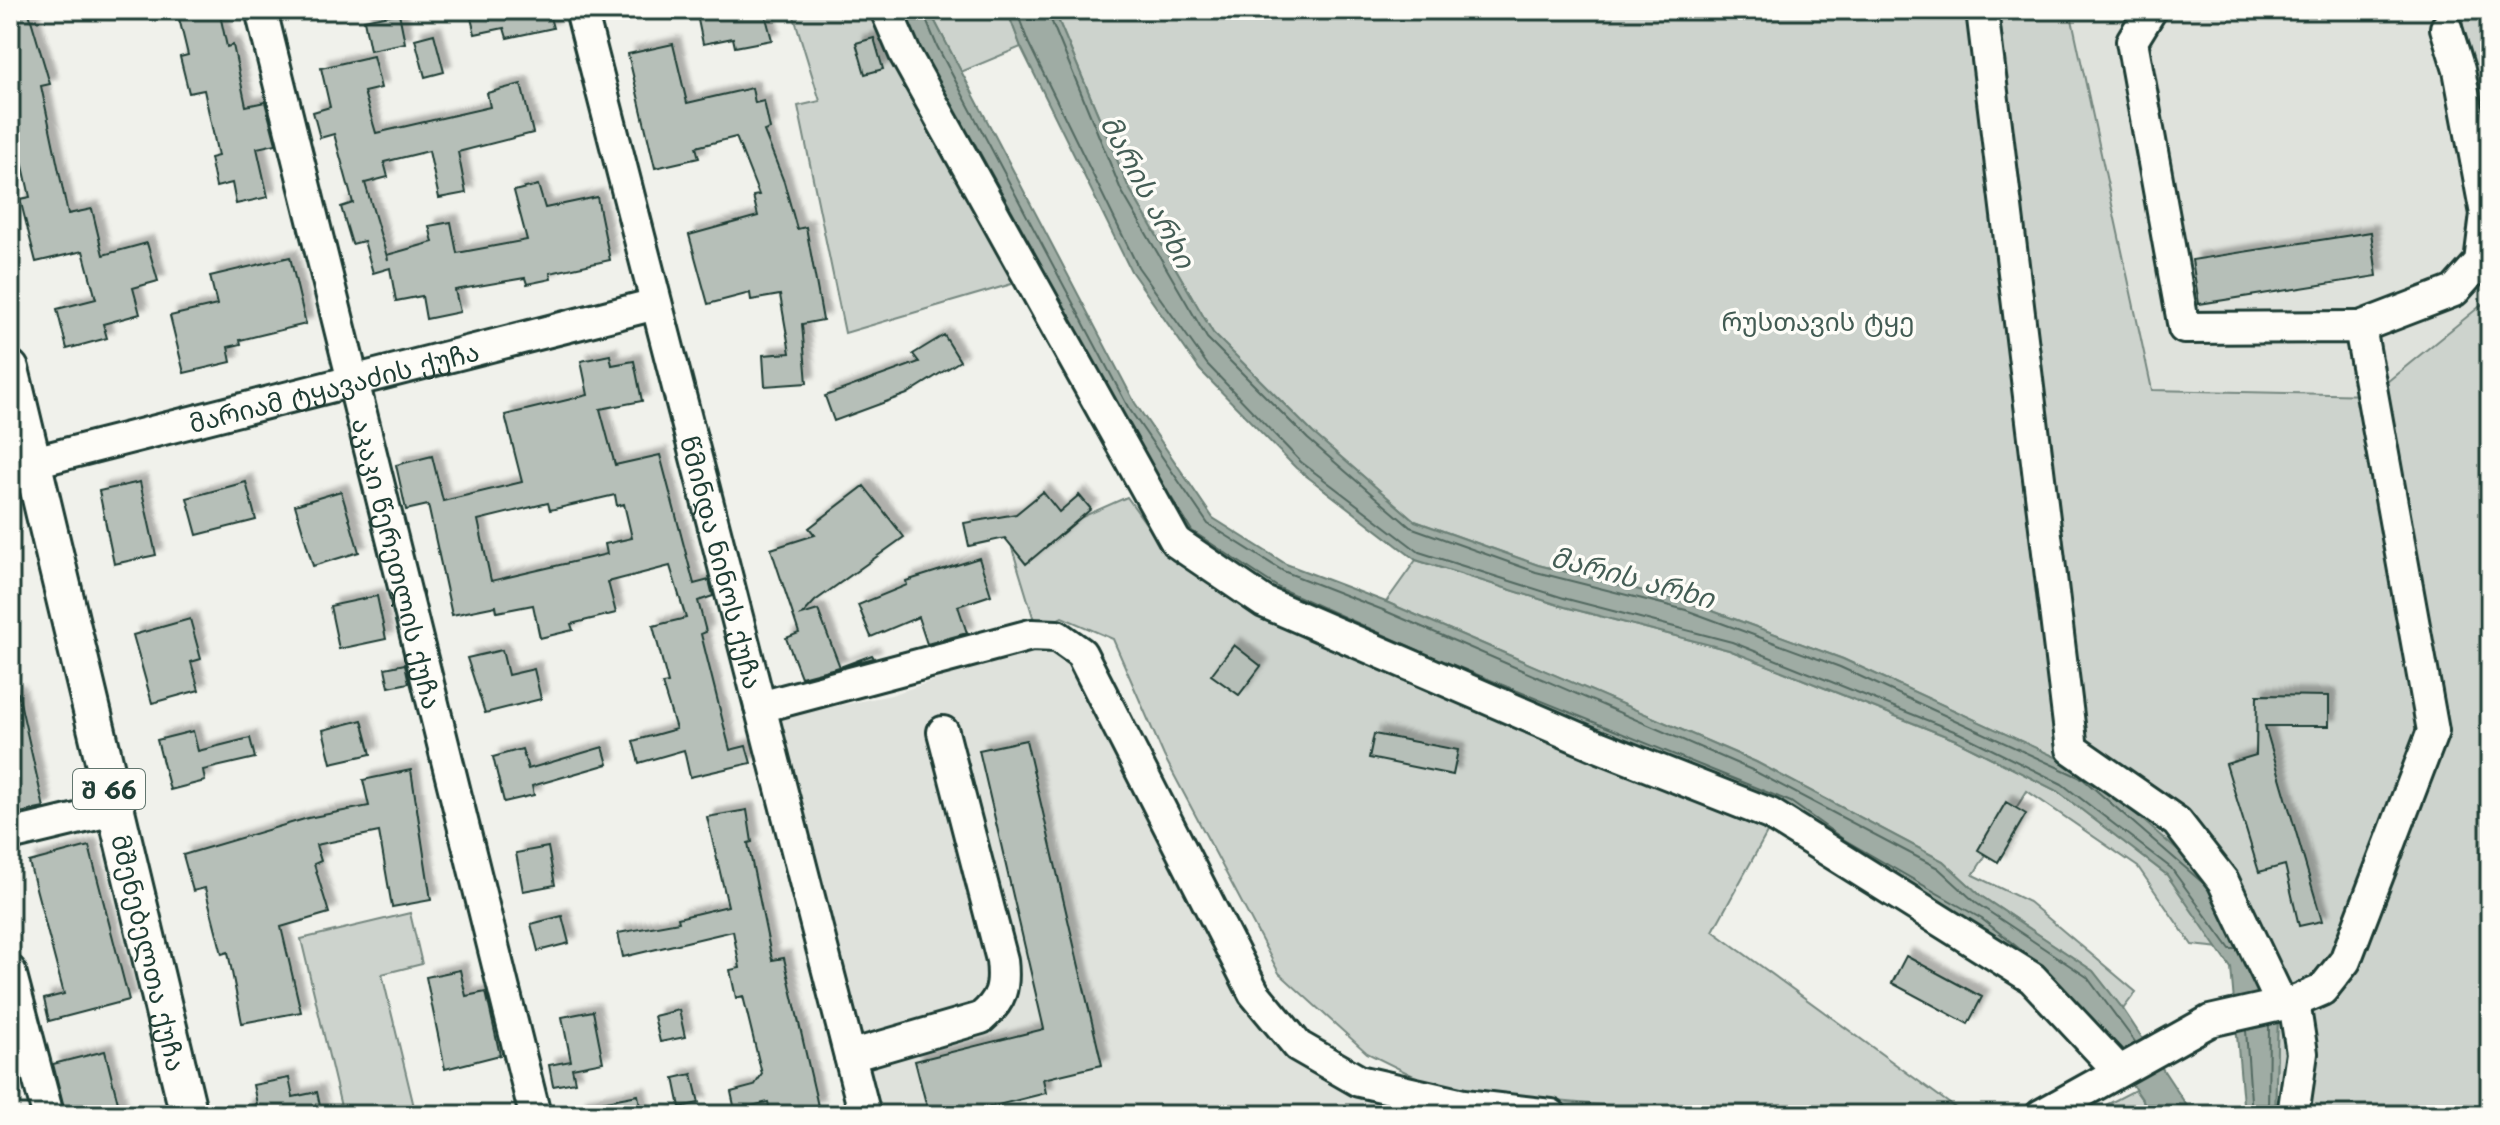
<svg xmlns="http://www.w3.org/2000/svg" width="2500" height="1125" viewBox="0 0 2500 1125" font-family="'Playpen Sans','Noto Sans Georgian',sans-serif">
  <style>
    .built { fill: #dfe2dc }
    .green { fill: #cdd3cd; stroke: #768880; stroke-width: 2 }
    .water { fill: #9faca4; stroke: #6c8077; stroke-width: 2 }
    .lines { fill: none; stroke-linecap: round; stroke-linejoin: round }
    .shore { stroke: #526961; stroke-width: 2 }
    .building { fill: #b6bfb8; stroke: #1f3d34; stroke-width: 2; fill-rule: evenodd; filter: url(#shadow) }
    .minor-casing { stroke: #1f3d34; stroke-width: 36 }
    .major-casing { stroke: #1f3d34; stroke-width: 42 }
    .minor { stroke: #fdfcf7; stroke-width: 30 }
    .major { stroke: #fdfcf7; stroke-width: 36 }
    .labels { text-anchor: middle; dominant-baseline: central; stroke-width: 7; stroke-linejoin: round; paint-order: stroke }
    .shield { fill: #fdfcf7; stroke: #62766e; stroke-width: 2 }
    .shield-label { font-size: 24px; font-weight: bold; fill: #1f3d34 }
    .park-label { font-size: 26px; fill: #425b53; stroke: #fdfcf7 }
    .street-label { font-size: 26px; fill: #1f3d34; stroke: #fdfcf7 }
    .water-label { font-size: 28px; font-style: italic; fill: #455e56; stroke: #fdfcf7 }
  </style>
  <defs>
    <filter id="shadow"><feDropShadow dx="7" dy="-7" stdDeviation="2" flood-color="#0004"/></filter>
  </defs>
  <rect width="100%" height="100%" fill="#f0f1eb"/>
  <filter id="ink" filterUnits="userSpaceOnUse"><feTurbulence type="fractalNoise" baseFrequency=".0125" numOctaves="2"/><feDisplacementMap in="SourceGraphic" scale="16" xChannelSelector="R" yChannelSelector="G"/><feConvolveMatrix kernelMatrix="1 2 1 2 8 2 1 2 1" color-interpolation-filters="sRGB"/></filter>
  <g filter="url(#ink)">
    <path class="built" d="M2070,10H2461L2490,250V298L2372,395L2152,390Z
      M1030,648L1053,653L1076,667L1294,1054L1493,1115H875L773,719L891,695Z"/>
    <path class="green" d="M792,10H884L1015,283L845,333L798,106L820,101Z
      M929,10H1007L1021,47L961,72Z
      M1054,10H2070L2152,390L2371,395L2490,298V1115H2275L2278,1012L2088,772L1843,659L1688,602L1538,565L1415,521L1313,433L1213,333L1128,186Z
      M2461,10H2490V250Z
      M1127,497L1172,560L1270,621L1513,727L1768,831L1713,931L1965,1115H1644L1623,1107L1444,1091L1367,1053L1279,973L1164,756L1113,639L1062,617L1037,630L1012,548Z
      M1416,560L1565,607L1729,650L1956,740L2057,791L2167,875L2221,948L2192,945L2138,867L2027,791L1973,875L2029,902L2136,992L2123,1009L2093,971L1981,896L1943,861L1756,762L1386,602Z
      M410,913L422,964L382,974L416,1115H343L301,939Z
      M2135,1090L2153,1115H2087Z"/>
    <path class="water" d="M896,10H929L1135,403L1213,518L1286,564L1386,602L1756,762L1943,861L1981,896L2093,971L2123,1009L2193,1115H2153L2078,1006L1978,926L1839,846L1651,755L1276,595L1186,537Z
      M1007,10H1054L1128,186L1213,333L1313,433L1415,521L1538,565L1688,602L1843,659L2088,772L2218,886L2278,1012L2275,1115H2244L2231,968L2167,875L2057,791L1956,740L1729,650L1565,607L1416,560L1296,468L1200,370L1131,271L1021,47Z"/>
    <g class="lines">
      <path class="shore" d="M922,10L937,46L1128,407L1208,524L1283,571L1383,610L1752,770L1938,868L1976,903L2087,977L2136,1043
        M1016,10L1029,44L1138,267L1207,364L1301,462L1419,552L1567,599L1732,642L1959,733L2062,784L2171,868L2230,949H2236
        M1047,10L1121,190L1207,338L1308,439L1410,527L1536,572L1686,610L1840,667L2083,779L2203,883
        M975,144L1033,249
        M1171,497L1192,531L1279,588L1420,651
        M1436,658L1791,802L1843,839L1982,919L2026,954
        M2246,1030L2252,1115
        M2268,1115L2269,1025"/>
    </g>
    <path class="building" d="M177,10H219L227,47L233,45L246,106L265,102L276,144L257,148L268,197L236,204L232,183L216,187L210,158L218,156L204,90L189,93L180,57L188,55Z
      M469,10H548L553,28L507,38L504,28L475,34Z
      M696,10H764L772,40L735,47L733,38L703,44Z
      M29,13L50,84L41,86L68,214L92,209L103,255L147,243L158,281L133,288L140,314L103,324L107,338L67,349L57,309L96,299L83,251L36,262L20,199L30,197L10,108V18Z
      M399,13L405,43L370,50L364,20Z
      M434,34L444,72L425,77L415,39Z
      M874,38L883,69L865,74L856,43Z
      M673,44L687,103L752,88L755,103L764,101L770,129L764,131L784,182L797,229L806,227L823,320L802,324L807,383L765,386L763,355L790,353L780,295L751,300L750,293L708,304L689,235L758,216L753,196L759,195L736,137L696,147L699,158L655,168L628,54Z
      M373,56L381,88L364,92L376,133L490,107L487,93L521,84L533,133L458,152L466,193L439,198L429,151L384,162L388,177L365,183L388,260L387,255L433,242L429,226L451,222L457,253L527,240L514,191L538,185L545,208L597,197L610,260L550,273L551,279L527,284L525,278L455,290L460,312L426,319L422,296L396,301L390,268L373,273L364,241L352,244L341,207L353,203L334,134L320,138L313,112L330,107L321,68Z
      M2371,232L2377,276L2199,304L2192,260Z
      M290,257L306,324L240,340L241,344L228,347L231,362L184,373L170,316L217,305L210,276Z
      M944,335L960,361L907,394L834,421L825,396L919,362L913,354Z
      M610,355L612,365L634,361L642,401L600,409L615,465L660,455L694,584L709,580L713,596L698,601L706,632L701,634L730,750L746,746L751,763L690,777L684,750L639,763L633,741L676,729L662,684L668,683L653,626L686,618L670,566L608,582L616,613L571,624L573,630L540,638L533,605L497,612L496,606L452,615L428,505L406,510L396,465L432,456L443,501L522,482L505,415L588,395L581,361ZM615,495L617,506L624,504L632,538L605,544L607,554L491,581L478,520L548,503L550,510Z
      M140,482L156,555L114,564L99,491Z
      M246,482L256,520L197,535L187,498Z
      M864,486L904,537L815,601L802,615L818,610L840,667L872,655L874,658L801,677L786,638L799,633L771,549L815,535L809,528Z
      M341,491L359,552L313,566L295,505Z
      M1043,492L1059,512L1079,495L1091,509L1026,564L1005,538L969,546L964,523L1016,514Z
      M979,558L991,595L958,606L967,633L927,644L918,617L871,637L858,605L907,585L906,581Z
      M377,596L386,639L339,649L330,606Z
      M190,619L201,659L191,662L199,690L152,703L133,635Z
      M1234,645L1261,666L1239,695L1211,675Z
      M502,650L508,675L534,669L541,699L485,713L467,658Z
      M405,664L409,683L389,687L385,668Z
      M18,693L44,808L10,815V694Z
      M2257,695L2329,696V726H2265L2322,921L2299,926L2285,865L2259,872L2226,764L2256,755Z
      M362,720L371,754L331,763L323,730Z
      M193,731L198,751L250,738L255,758L203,770L205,781L170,790L157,740Z
      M1374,734L1458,750L1453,775L1369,758Z
      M1026,740L1102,1065L1043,1079L1046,1093L958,1115H929L915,1061L1044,1029L979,750Z
      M603,747L608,764L532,786L534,795L504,802L493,757L522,749L528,769Z
      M411,770L431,900L392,907L379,832L316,845L321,861L314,864L329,913L281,927L301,1012L242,1023L228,952L222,954L205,888L193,891L183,855L308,818L369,806L363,780Z
      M2006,802L2026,814L1998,862L1978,850Z
      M747,810L752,842L748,843L772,960L784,958L818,1106L780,1115H771L768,1102L735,1110L731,1092L754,1086L762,1074L743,996L736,998L730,970L740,968L733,931L623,957L618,933L679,922L678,918L728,906L707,817Z
      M89,846L129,1000L49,1021L44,999L64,994L29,862Z
      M548,847L555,885L523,891L516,853Z
      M562,916L569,943L538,951L531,924Z
      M1906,956L1982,997L1968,1024L1892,983Z
      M460,970L466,996L486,992L500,1055L445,1069L426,977Z
      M679,1010L685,1037L660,1042L654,1016Z
      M593,1011L603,1062L572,1068L575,1082L553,1086L549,1065L571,1061L562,1017Z
      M105,1051L121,1115H66L53,1064Z
      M692,1074L699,1103L680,1107L674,1078Z
      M289,1078L293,1097L317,1092L322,1115H246L245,1107L257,1104L253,1085Z
      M638,1095L642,1115H581L580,1106Z"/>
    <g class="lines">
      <defs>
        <g id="minor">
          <path id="s1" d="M261,10L535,1115"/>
          <path id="s2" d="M581,10L865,1115"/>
          <path d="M886,10L905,54L1176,542L1264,602L1600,747L1770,814L2032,978L2119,1071"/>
          <path d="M1982,10L2072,749L2177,822L2223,881L2282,1005"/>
          <path d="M2360,327L2454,291L2480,262L2486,214L2459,70L2446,28"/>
          <path id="s3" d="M10,468L656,304"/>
          <path d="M760,707L1031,635L1057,636L1081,653L1254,993L1298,1046L1359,1081L1464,1105L1551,1115"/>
          <path d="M10,835L114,810"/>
          <path d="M10,971L48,1115"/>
          <path d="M850,1056L981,1018C1002,1000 1005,987 1002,960L943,732"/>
          <path d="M2041,1115L2210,1021L2294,1002L2322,990L2345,961L2433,731L2360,327L2184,328L2132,41L2151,10"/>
          <path d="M2293,1115L2302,1053L2294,1002"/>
        </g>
        <g id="major">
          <path id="s4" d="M10,369L189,1115"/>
        </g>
      </defs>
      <use href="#minor" class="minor-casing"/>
      <use href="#major" class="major-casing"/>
      <use href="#minor" class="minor"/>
      <use href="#major" class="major"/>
    </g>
  </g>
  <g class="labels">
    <rect class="shield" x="73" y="769" width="72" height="40" rx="6"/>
    <g class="shield-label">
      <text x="109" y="789">შ 66</text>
    </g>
    <g class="park-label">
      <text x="1818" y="320">რუსთავის ტყე</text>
    </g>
    <g class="street-label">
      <text stroke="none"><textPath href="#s3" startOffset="334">მარიამ ტყავაძის ქუჩა</textPath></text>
      <text stroke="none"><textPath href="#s1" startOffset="570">აკაკი წერეთლის ქუჩა</textPath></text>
      <text stroke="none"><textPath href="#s2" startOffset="570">წმინდა ნინოს ქუჩა</textPath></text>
      <text stroke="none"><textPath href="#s4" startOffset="600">მშენებელთა ქუჩა</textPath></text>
    </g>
    <g class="water-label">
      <text transform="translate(1149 191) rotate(62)">მარის არხი</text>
      <text transform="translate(1633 576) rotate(15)">მარის არხი</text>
    </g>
  </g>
  <rect width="2500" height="1125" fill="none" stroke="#fdfcf7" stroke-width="40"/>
  <rect x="20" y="20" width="2460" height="1085" fill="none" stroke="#1f3d34" stroke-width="3" filter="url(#ink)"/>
</svg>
